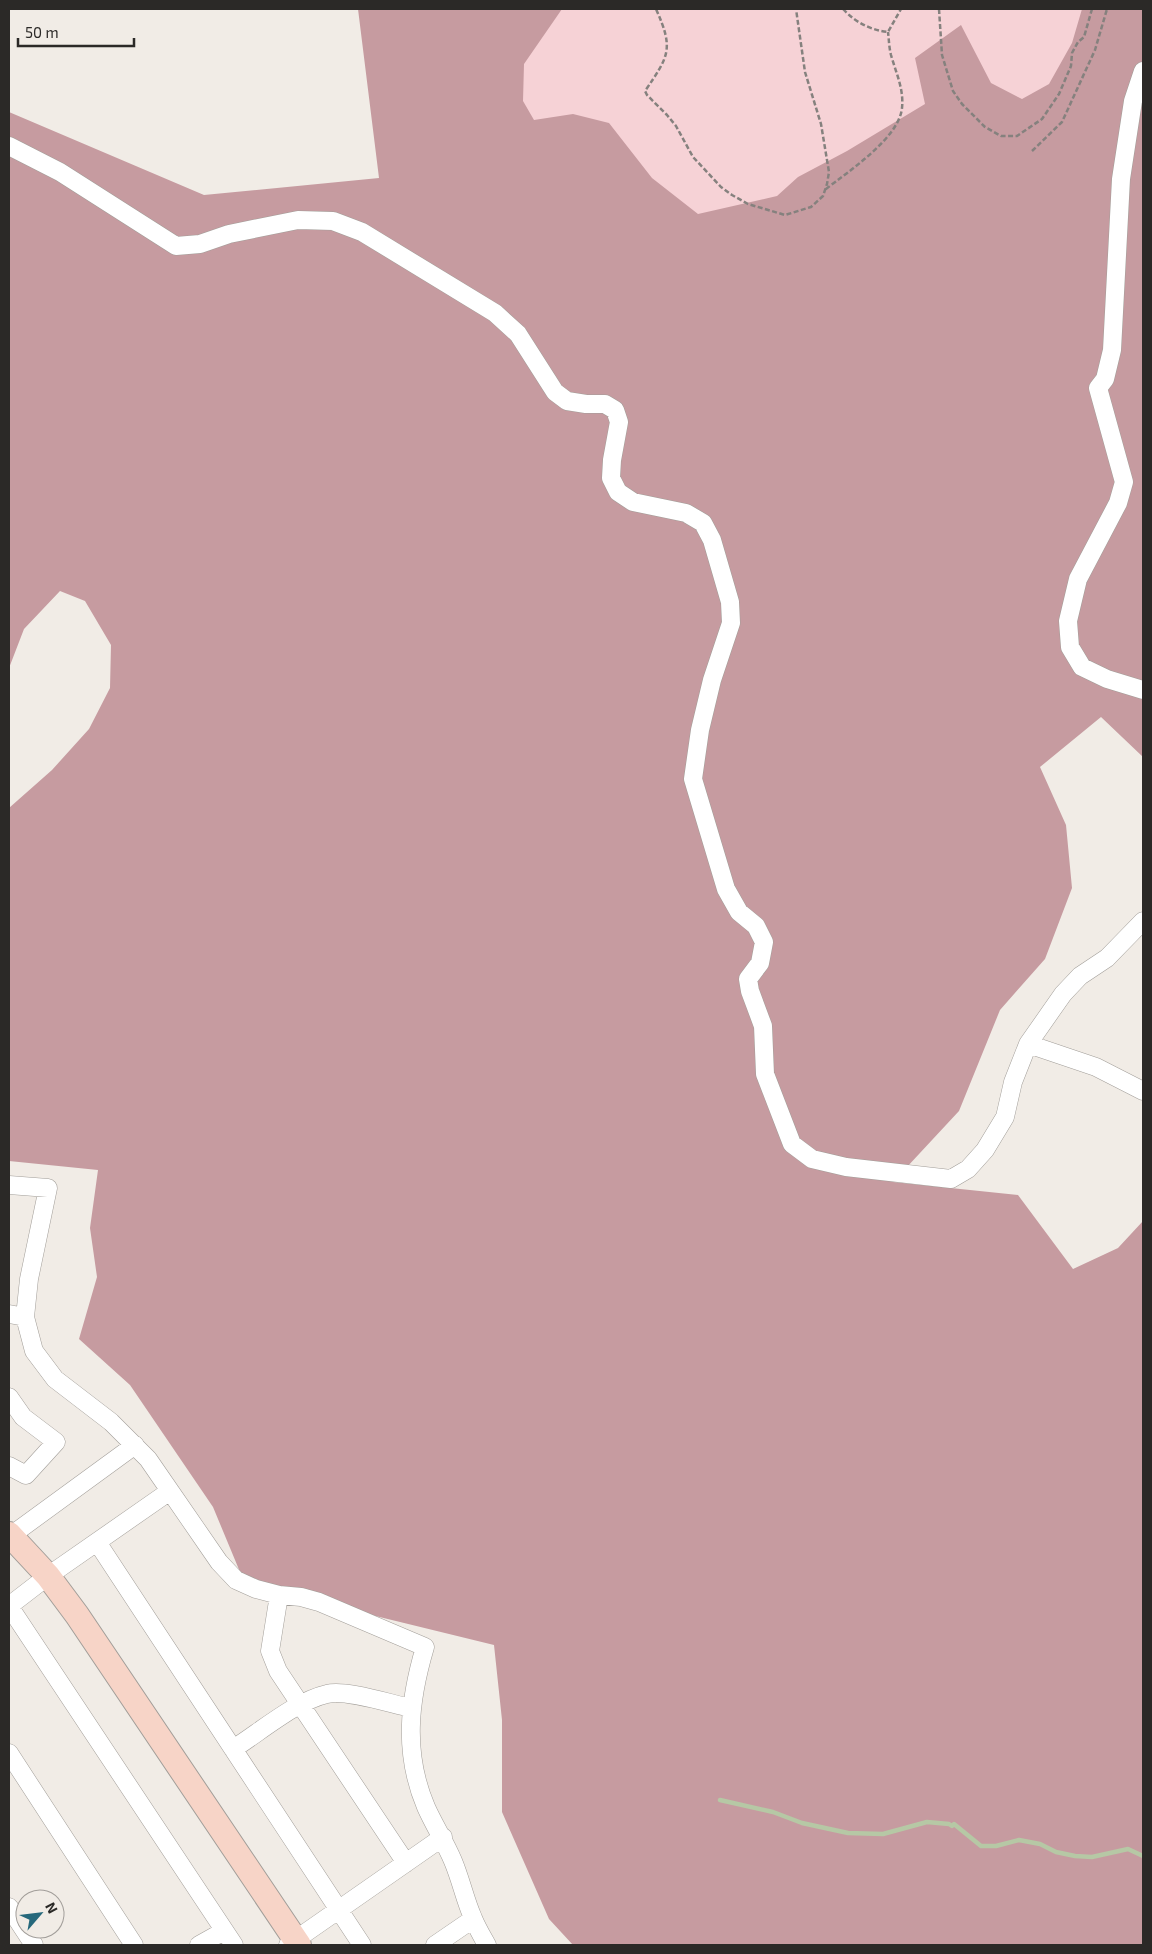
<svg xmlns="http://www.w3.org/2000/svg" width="1152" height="1954" viewBox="0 0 1152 1954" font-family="'Exo 2',sans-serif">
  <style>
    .green { fill: #f6d2d6 }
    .forest { fill: #c69ba0 }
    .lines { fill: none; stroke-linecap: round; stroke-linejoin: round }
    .stream { stroke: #b6c8a5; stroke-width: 4.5 }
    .street-casing { stroke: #a29e99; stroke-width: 19 }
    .secondary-casing { stroke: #a29e99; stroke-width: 26 }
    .path { stroke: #85817e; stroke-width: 2.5; stroke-dasharray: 5 2.5; stroke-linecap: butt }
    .street { stroke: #fff; stroke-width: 18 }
    .secondary { stroke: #f7d4c7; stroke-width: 24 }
  </style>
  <rect width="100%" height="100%" fill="#f1ece6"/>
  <path class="green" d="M496,9H1143L838,253L517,201Z"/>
  <path class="forest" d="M358,9H562L524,64L523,101L534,120L573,114L609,123L652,178L698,214L777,196L798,177L847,151L925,104L915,58L961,25L991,83L1022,99L1049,84L1072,43L1082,9H1143V757L1101,717L1040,767L1066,825L1072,888L1045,959L1000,1010L959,1111L893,1182L1018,1195L1073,1269L1118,1248L1143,1221V1945H573L549,1919L502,1812V1720L494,1645L245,1584L213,1507L130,1385L79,1339L97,1277L90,1228L98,1170L9,1161V808L52,770L89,729L110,688L111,645L85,601L60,591L24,629L9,668V112L204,195L379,178Z"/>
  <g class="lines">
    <path class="stream" d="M720,1800L773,1812L802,1823L848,1833L883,1834L927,1822L949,1824L952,1826L954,1824L981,1846H996L1019,1840L1040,1844L1056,1852L1075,1856L1092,1857L1128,1849L1143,1856"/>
    <defs>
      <path id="street" d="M1143,71L1133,101L1121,179L1112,350L1105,379L1098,388L1124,482L1118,503L1078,579L1068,621L1070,647L1082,667L1107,679L1143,690
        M9,146L60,172L176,246L200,244L229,234L298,220L333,221L362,232L495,313L518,334L555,392L567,401L586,404H605L615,410L619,422L612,460L611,478L618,492L633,502L686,513L703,523L712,540L730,602L731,623L712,680L700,730L693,779L726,889L739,912L756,926L764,942L760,963L748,979L750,991L763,1026L765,1074L792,1144L812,1159L846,1167L951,1179L968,1169L985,1150L1005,1117L1013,1082L1028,1044L1063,994L1080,976L1107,958L1143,921
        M1028,1044L1096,1067L1143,1091
        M9,1185L48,1188L29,1279L25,1317L34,1351L55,1379L111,1422L148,1459L219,1562L236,1580L256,1589L279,1595L301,1597L319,1602L425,1647C409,1701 403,1753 426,1807C434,1825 445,1842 453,1861C461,1880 465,1900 473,1918C477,1928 482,1936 487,1945
        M9,1314L25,1317
        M9,1397L23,1417L56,1442L26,1475L9,1466
        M9,1537L135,1445
        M97,1542L362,1945
        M279,1595L270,1651L278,1671L406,1863
        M9,1606L234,1945
        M9,1606L48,1576L170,1491
        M233,1749C260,1732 296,1701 327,1694C345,1689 391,1704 411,1708
        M9,1753L134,1945
        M9,1907L34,1945
        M199,1945L224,1931
        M288,1945L443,1837
        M435,1945L473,1919"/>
      <path id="secondary" d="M9,1534L48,1576L77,1615L299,1945"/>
    </defs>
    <use href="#street" class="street-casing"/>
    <use href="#secondary" class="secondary-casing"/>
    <path class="path" d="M656,9C674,49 669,56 645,91L647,95L667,115L676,126L693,157L721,187L732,195L748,204L785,215L811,207L823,196L827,184L829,172L821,124L805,72L796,9
      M843,9C855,22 870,30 888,32L901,9
      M939,9L942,55L953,91L962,104L985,127L1001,136H1017L1042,119L1059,94L1071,66L1072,53L1078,42L1084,37L1092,9
      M1032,151L1062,122L1095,50L1107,9
      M826,189C849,171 899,138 902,108C904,89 896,73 891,55C889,47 889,40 888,32"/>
    <use href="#street" class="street"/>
    <use href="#secondary" class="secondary"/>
  </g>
  <rect width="1152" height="1954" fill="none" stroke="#2b2927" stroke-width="20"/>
  <g transform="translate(40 1914) rotate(62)"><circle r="24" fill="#f1ece6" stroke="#a29e9a"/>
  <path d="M0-4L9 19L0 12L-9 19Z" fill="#26687b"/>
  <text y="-8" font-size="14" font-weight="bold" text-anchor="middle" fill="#2b2927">N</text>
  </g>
  <path d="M18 38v8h116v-8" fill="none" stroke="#2b2927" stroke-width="2.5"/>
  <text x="25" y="38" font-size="15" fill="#2b2927" stroke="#f1ece6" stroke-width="4" paint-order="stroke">50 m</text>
</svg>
